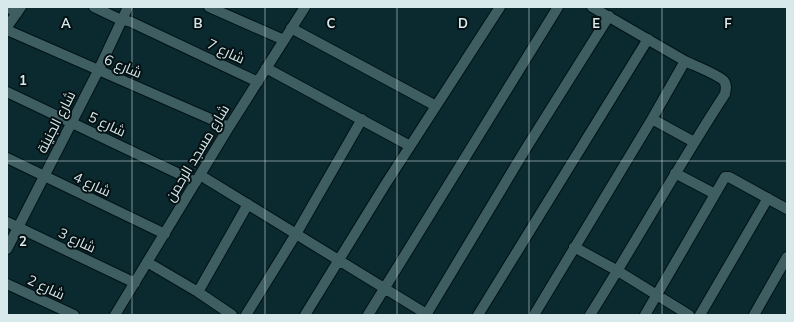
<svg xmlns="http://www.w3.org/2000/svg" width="794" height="322" viewBox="0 0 794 322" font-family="Mulish,Cairo,sans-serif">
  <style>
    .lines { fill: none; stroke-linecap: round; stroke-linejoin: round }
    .minor-casing { stroke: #001215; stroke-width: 12 }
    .minor { stroke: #3e5e62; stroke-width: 10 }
    .grid { fill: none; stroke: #d7e9eb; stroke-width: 1; stroke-opacity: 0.55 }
    .labels { text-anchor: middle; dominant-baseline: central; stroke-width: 4; stroke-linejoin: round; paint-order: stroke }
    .street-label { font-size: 14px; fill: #d7e9eb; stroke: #051113 }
    .grid-label { font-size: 13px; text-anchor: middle; font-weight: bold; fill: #d7e9eb; stroke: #051113; stroke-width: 4; stroke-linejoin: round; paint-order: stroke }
  </style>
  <rect width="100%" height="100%" fill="#0a2a2f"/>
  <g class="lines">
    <defs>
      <path id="minor" d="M8,7L17,13
        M94,7L117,18L131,22L258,82
        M209,7L284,40
        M592,7L685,61
        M7,27L21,7
        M291,28L436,106
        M7,30L229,127
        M266,68L410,146
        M7,92L196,182
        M652,119L694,142
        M7,158L165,234
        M675,173L715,194
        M200,175L428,315
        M7,222L135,283
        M574,247L618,271L689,315
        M7,249L98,71L128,7
        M147,262L198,292L232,315
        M7,284L74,315
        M198,292L248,204
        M115,315L229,127L305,7
        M246,315L296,234L362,119
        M305,315L385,185L500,7
        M368,315L558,7
        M426,315L525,150L609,16
        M478,315L648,39
        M534,315L652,119L685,61C693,65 719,75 724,81C727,85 726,89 725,94C678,166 636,242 590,315
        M645,315L725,177H729L787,209
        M700,315L768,198
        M754,315L787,257"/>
    </defs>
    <use href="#minor" class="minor-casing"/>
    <use href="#minor" class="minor"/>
  </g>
  <path class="grid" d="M132,7V315M265,7V315M397,7V315M529,7V315M662,7V315M7,161H787"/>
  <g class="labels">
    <g class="street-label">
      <text transform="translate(226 51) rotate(25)">شارع 7</text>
      <text transform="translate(123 66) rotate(23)">شارع 6</text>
      <text transform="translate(56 122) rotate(-63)">شارع الجنينة</text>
      <text transform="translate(107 124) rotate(25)">شارع 5</text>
      <text transform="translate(197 153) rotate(-59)">شارع مسجد الرحمن</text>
      <text transform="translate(92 184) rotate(25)">شارع 4</text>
      <text transform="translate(77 240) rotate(25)">شارع 3</text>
      <text transform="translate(46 287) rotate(25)">شارع 2</text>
    </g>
  </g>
  <g class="grid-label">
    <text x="66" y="28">A</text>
    <text x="198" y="28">B</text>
    <text x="331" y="28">C</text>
    <text x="463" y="28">D</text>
    <text x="596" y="28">E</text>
    <text x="728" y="28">F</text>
    <text x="23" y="85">1</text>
    <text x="23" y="246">2</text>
  </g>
  <rect width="794" height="322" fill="none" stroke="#d7e9eb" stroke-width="16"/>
</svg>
